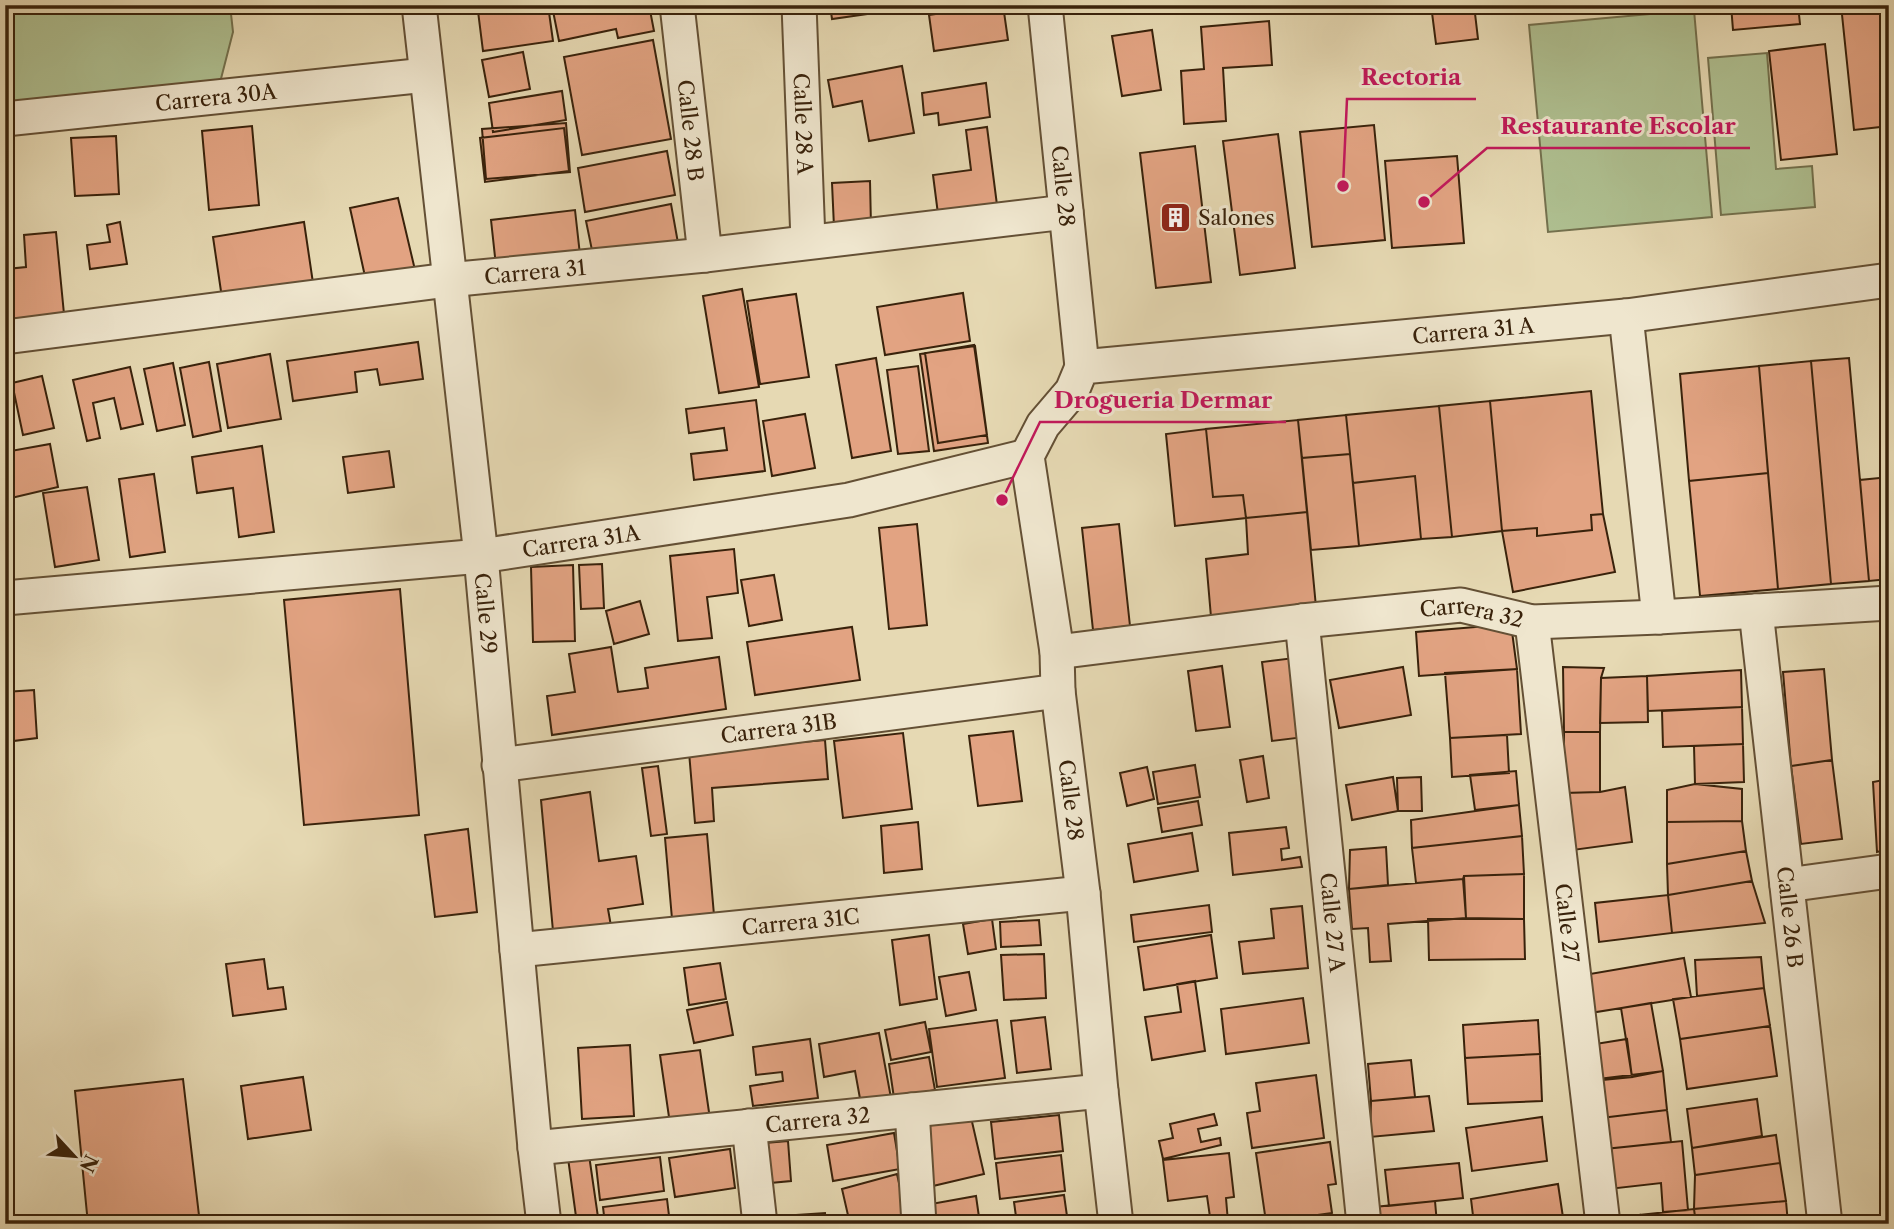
<svg xmlns="http://www.w3.org/2000/svg" width="1894" height="1229" viewBox="0 0 1894 1229" font-family="'Libre Caslon Text',serif">
  <style>
    .green { fill: #afc091; stroke: #74714e; stroke-width: 2 }
    .building { fill: #e2a382; stroke: #39220b; stroke-width: 2 }
    .lines { fill: none; stroke-linecap: round; stroke-linejoin: round }
    .minor-casing { stroke: #645035; stroke-width: 37 }
    .minor { stroke: #efe6ce; stroke-width: 33 }
    .labels { text-anchor: middle; dominant-baseline: central; stroke-width: 6; stroke-linejoin: round; paint-order: stroke }
    .street-label { font-size: 21px; fill: #39220b; stroke: #efe6ce }
    .poi-label { font-size: 21px; fill: #39220b; stroke: #efe6ce; text-anchor: start }
    .leader { fill: none; stroke: #c2185b; stroke-width: 2.5 }
    .callout-dot { fill: #c2185b; stroke: #efe6ce; stroke-width: 2.5 }
    .callout-label { font-size: 23px; text-anchor: middle; font-weight: bold; fill: #c2185b; stroke: #efe6ce; stroke-width: 6; stroke-linejoin: round; paint-order: stroke }
  </style>
  <rect width="100%" height="100%" fill="#e6d9b3"/>
  <filter id="stains"><feTurbulence type="fractalNoise" baseFrequency=".00286" numOctaves="4"/><feColorMatrix values="0 0 0 0 .2 0 0 0 0 .09 0 0 0 0 .02 0 0 0 .5 -.17"/></filter>
  <radialGradient id="worn" r=".72"><stop offset=".6" stop-color="#630" stop-opacity="0"/><stop offset="1" stop-color="#630" stop-opacity=".3"/></radialGradient>
  <path class="green" d="M5,5H230L233,32L215,102L5,121Z
    M1694,10L1712,217L1548,232L1529,25Z
    M1767,53L1776,169L1812,166L1815,207L1721,215L1708,58Z"/>
  <path class="building" d="M519,5H548L553,41L483,51L478,11Z
    M579,5H649L654,31L618,38L616,29L559,41L553,11Z
    M830,5H903V9L832,19Z
    M996,5H1003L1008,40L934,51L929,15Z
    M1431,5H1474L1478,39L1436,44Z
    M1731,5H1798L1800,24L1733,30Z
    M1841,5H1883L1889,57V126L1854,130Z
    M1269,21L1272,65L1223,68L1226,121L1184,124L1181,71L1204,69L1201,27Z
    M1152,30L1161,90L1122,96L1112,36Z
    M653,40L671,139L582,155L564,57Z
    M1825,44L1837,154L1781,160L1769,51Z
    M523,52L530,89L489,97L482,60Z
    M902,66L914,133L869,141L862,101L833,107L828,80Z
    M986,83L990,117L939,125L938,113L924,115L922,93Z
    M562,91L566,120L493,132L489,103Z
    M566,123L570,172L486,179L482,129Z
    M1374,125L1385,240L1312,247L1300,132Z
    M252,126L259,205L209,210L202,131Z
    M987,127L997,205L938,214L933,175L971,170L966,130Z
    M564,128L569,171L485,182L480,138Z
    M1278,134L1295,268L1240,275L1223,141Z
    M116,136L119,194L75,196L71,138Z
    M1195,146L1211,282L1156,288L1140,153Z
    M667,151L675,195L585,212L578,168Z
    M1457,156L1464,243L1392,248L1385,161Z
    M870,181L871,226L834,227L832,183Z
    M398,198L415,270L366,281L350,208Z
    M671,204L678,243L594,260L586,221Z
    M575,210L580,255L496,266L491,220Z
    M120,222L127,264L90,269L87,245L110,242L107,225Z
    M304,222L313,283L222,298L213,237Z
    M56,232L64,314L11,319L7,269L26,267L24,235Z
    M742,289L759,387L719,393L703,296Z
    M963,293L970,341L885,355L877,307Z
    M796,294L809,377L760,384L747,301Z
    M418,342L423,379L380,385L377,369L355,372L357,392L293,401L287,361Z
    M974,345L988,443L934,451L920,354Z
    M975,346L987,435L938,443L925,353Z
    M270,354L281,419L228,428L217,364Z
    M876,358L891,451L852,458L836,365Z
    M1849,358L1869,581L1831,584L1811,361Z
    M1811,361L1831,584L1778,589L1759,366Z
    M209,362L221,431L193,437L180,368Z
    M173,363L185,425L157,431L144,369Z
    M918,366L929,451L898,454L887,370Z
    M1759,366L1768,473L1689,481L1680,374Z
    M130,367L143,424L121,429L114,398L93,403L100,438L87,441L73,380Z
    M42,376L54,428L23,435L12,383Z
    M1591,391L1603,514L1591,515L1592,530L1537,536V528L1502,531L1490,401Z
    M756,400L765,471L694,480L691,454L727,450L724,428L689,433L686,409Z
    M1490,401L1502,531L1452,537L1439,406Z
    M1439,406L1452,537L1421,539L1415,476L1353,483L1346,415Z
    M805,414L815,468L772,476L763,421Z
    M1346,415L1350,454L1302,458L1298,420Z
    M1298,420L1307,512L1246,518L1243,495L1213,497L1206,429Z
    M1206,429L1213,497L1243,495L1246,518L1175,526L1166,434Z
    M50,444L58,487L7,499L5,452Z
    M262,446L274,532L239,537L233,488L197,493L192,457Z
    M389,451L394,487L348,493L343,457Z
    M1350,454L1359,546L1311,550L1302,458Z
    M1768,473L1778,589L1700,596L1689,481Z
    M154,474L165,552L130,557L119,479Z
    M1415,476L1421,539L1359,546L1353,483Z
    M1889,477V579L1869,581L1860,480Z
    M87,487L99,560L55,567L43,493Z
    M1307,512L1316,607L1211,617L1206,559L1248,554L1246,518Z
    M1603,514L1615,572L1513,592L1502,531L1537,528V536L1592,530L1591,515Z
    M917,524L927,625L889,629L879,528Z
    M1119,524L1130,626L1093,630L1082,528Z
    M734,549L738,593L707,597L712,638L678,641L670,556Z
    M602,564L604,608L581,609L579,565Z
    M573,565L575,641L533,642L531,567Z
    M774,575L782,620L749,626L741,580Z
    M400,589L419,815L304,825L284,600Z
    M640,601L649,634L614,644L606,611Z
    M1511,624L1517,669L1419,676L1416,632Z
    M852,627L860,680L755,695L747,642Z
    M611,647L618,692L648,688L645,668L719,657L726,709L552,735L547,696L575,692L569,654Z
    M1294,658L1305,737L1272,741L1262,662Z
    M1222,666L1230,727L1196,731L1188,671Z
    M1403,667L1411,715L1339,728L1330,680Z
    M1563,667L1604,668L1601,678L1600,732H1564Z
    M1517,669L1521,734L1450,738L1445,673Z
    M1824,669L1832,760L1791,766L1783,672Z
    M1741,670L1742,707L1648,711L1647,676Z
    M1647,676L1648,722L1600,723L1601,678Z
    M34,690L37,738L5,742V692Z
    M1742,707L1743,744L1663,747L1662,711Z
    M1013,731L1022,801L978,806L969,736Z
    M1564,732H1600V792L1564,793Z
    M903,733L912,809L843,818L834,741Z
    M1507,735L1509,773L1452,777L1450,738Z
    M825,740L828,779L712,788L714,821L695,823L689,752Z
    M1743,744L1744,782L1695,784L1694,746Z
    M1263,756L1269,798L1247,802L1240,760Z
    M1832,760L1842,839L1801,844L1791,766Z
    M1195,765L1200,797L1158,804L1153,772Z
    M658,766L667,834L651,836L642,768Z
    M1147,767L1154,799L1127,806L1120,773Z
    M1516,771L1519,805L1475,810L1470,775Z
    M1393,777L1398,811L1352,820L1346,785Z
    M1421,777L1422,811H1398L1397,778Z
    M1889,779V849L1877,852L1873,782Z
    M1695,784L1742,789V821L1667,822V790Z
    M1625,787L1632,842L1573,850L1564,793L1600,792Z
    M590,792L599,861L636,856L643,904L608,909L611,926L553,931L541,800Z
    M1198,801L1202,825L1162,832L1158,808Z
    M1519,805L1522,836L1412,848L1411,820Z
    M1742,821L1746,851L1667,864V822Z
    M918,822L922,869L884,873L881,826Z
    M1286,827L1289,848L1281,849L1282,860L1300,857L1302,867L1233,875L1229,833Z
    M468,829L477,912L435,917L425,835Z
    M1192,833L1198,871L1134,882L1128,844Z
    M707,834L714,915L672,919L665,838Z
    M1522,836L1524,874L1464,876L1463,879L1416,883L1412,848Z
    M1386,847L1388,885L1349,889L1350,850Z
    M1746,851L1752,881L1668,895L1667,864Z
    M1524,874V919L1466,918L1464,876Z
    M1463,879L1466,918L1388,924L1391,961L1370,962L1368,928L1352,929L1349,889Z
    M1752,881L1765,923L1672,933L1668,895Z
    M1668,895L1672,933L1599,942L1595,903Z
    M1209,905L1212,932L1134,942L1131,915Z
    M1302,906L1308,968L1243,974L1239,942L1274,938L1271,909Z
    M992,919L996,949L968,954L963,924Z
    M1428,919H1524L1525,959L1429,960Z
    M1039,920L1041,945L1001,947L1000,922Z
    M929,935L937,999L900,1005L892,940Z
    M1211,935L1217,978L1144,990L1138,947Z
    M1044,954L1046,998L1004,1000L1001,955Z
    M1761,957L1764,988L1697,996L1695,960Z
    M1684,958L1691,997L1590,1013L1584,975Z
    M264,959L268,989L283,987L286,1009L233,1016L226,964Z
    M720,963L726,999L689,1005L684,968Z
    M969,972L976,1010L946,1016L939,977Z
    M1195,981L1205,1051L1152,1060L1145,1017L1181,1012L1177,984Z
    M1764,988L1770,1026L1680,1039L1673,999Z
    M1303,998L1309,1043L1226,1054L1221,1009Z
    M727,1002L733,1035L694,1043L687,1010Z
    M1651,1003L1663,1071L1632,1077L1621,1008Z
    M1045,1017L1051,1069L1017,1073L1011,1021Z
    M997,1020L1005,1078L937,1087L929,1029Z
    M1538,1020L1540,1054L1465,1058L1463,1025Z
    M925,1022L931,1052L891,1060L885,1030Z
    M1770,1026L1777,1076L1687,1089L1680,1039Z
    M879,1033L891,1098L861,1104L855,1071L824,1077L819,1044Z
    M810,1039L818,1098L753,1106L750,1086L783,1081L782,1072L756,1075L753,1047Z
    M1627,1039L1632,1077L1593,1081L1589,1045Z
    M630,1045L634,1116L582,1119L578,1048Z
    M700,1050L710,1119L670,1124L660,1055Z
    M1540,1054L1542,1101L1468,1104L1465,1058Z
    M929,1057L935,1090L894,1098L889,1064Z
    M1411,1060L1415,1097L1371,1101L1368,1064Z
    M1663,1071L1667,1110L1601,1118L1597,1079Z
    M1316,1075L1324,1138L1252,1148L1247,1113L1260,1111L1256,1083Z
    M303,1077L311,1130L248,1139L241,1086Z
    M183,1079L200,1224H88L75,1091Z
    M1429,1096L1434,1131L1370,1137L1371,1101Z
    M1757,1099L1762,1136L1692,1148L1687,1109Z
    M1667,1110L1671,1142L1605,1149L1601,1118Z
    M970,1113L984,1174L933,1186L919,1124Z
    M1214,1114L1217,1125L1198,1129L1201,1142L1220,1138L1221,1145L1163,1159L1159,1141L1173,1138L1170,1124Z
    M1059,1115L1063,1151L995,1159L991,1122Z
    M1542,1117L1547,1161L1472,1171L1466,1128Z
    M894,1133L900,1169L833,1181L827,1145Z
    M1776,1135L1780,1163L1695,1175L1692,1148Z
    M788,1141L791,1181L759,1184L755,1144Z
    M1682,1141L1688,1210L1663,1212L1661,1183L1609,1189L1605,1149Z
    M1330,1142L1336,1184L1328,1185L1332,1213L1266,1222L1256,1153Z
    M1889,1143V1190L1883,1191L1880,1144Z
    M730,1149L735,1188L675,1197L669,1158Z
    M1229,1153L1234,1197L1226,1198L1228,1222L1211,1224L1207,1196L1168,1201L1163,1160Z
    M589,1155L599,1224H577L568,1158Z
    M1061,1155L1065,1191L1000,1199L996,1163Z
    M660,1157L664,1191L600,1200L596,1165Z
    M1459,1163L1463,1198L1389,1206L1385,1170Z
    M1780,1163L1786,1201L1694,1209L1695,1175Z
    M897,1174L907,1219L889,1224H850L842,1189Z
    M1558,1184L1564,1224H1474L1471,1199Z
    M1064,1195L1068,1223L1017,1224L1014,1202Z
    M976,1196L980,1224H934L931,1204Z
    M667,1199L670,1224H605L603,1207Z
    M1435,1201L1437,1224H1376L1374,1207Z
    M1786,1201L1788,1224H1696L1694,1209Z
    M1694,1209L1696,1224H1641L1640,1215Z
    M825,1213L826,1224H767V1217Z
    M1640,1215L1641,1224H1610V1219Z"/>
  <g class="lines">
    <defs>
      <g id="minor">
        <path id="s1" d="M419,5L481,556L535,1148L544,1224"/>
        <path id="s2" d="M677,5L705,255"/>
        <path id="s3" d="M799,5L808,241"/>
        <path id="s4" d="M1045,5L1082,367"/>
        <path id="s5" d="M5,119L426,75"/>
        <path d="M1626,316L1659,617"/>
        <path id="s6" d="M5,337L448,280L705,255L1066,212"/>
        <path id="s7" d="M5,598L481,556L849,500L1027,456"/>
        <path id="s8" d="M1756,611L1825,1224"/>
        <path id="s9" d="M1302,621L1364,1224"/>
        <path id="s10" d="M1532,622L1603,1224"/>
        <path id="s11" d="M1057,652L1302,621L1461,605L1532,622L1659,617L1889,603"/>
        <path id="s12" d="M499,765L1058,691"/>
        <path d="M1787,885L1889,871"/>
        <path id="s13" d="M517,950L1083,893"/>
        <path d="M912,1110L919,1224"/>
        <path d="M749,1126L760,1224"/>
        <path id="s14" d="M535,1148L1101,1091"/>
        <path id="s15" d="M1116,1224L1101,1091L1083,893L1058,691L1057,652L1027,456L1043,425L1072,391L1082,367L1626,316L1889,280"/>
      </g>
    </defs>
    <use href="#minor" class="minor-casing"/>
    <use href="#minor" class="minor"/>
  </g>
  <defs>
    <symbol id="building-square" viewBox="-11 -11 22 22"><rect x="-9" y="-9" width="18" height="18" rx="4" fill="#8f2418" stroke="#efe6ce"/><path d="M-4-6H4V6H1V3H-1V6H-4ZM-2.5-4.3h1.7v1.8h-1.7ZM.8-4.3h1.7v1.8H.8ZM-2.5-1h1.7V.8h-1.7ZM.8-1h1.7V.8H.8Z" fill="#fff"/></symbol>
  </defs>
  <g fill-rule="evenodd">
    <use href="#building-square" x="1158" y="200" width="35" height="35"/>
  </g>
  <g class="labels">
    <g class="street-label">
      <text stroke="none"><textPath href="#s5" startOffset="212">Carrera 30A</textPath></text>
      <text stroke="none"><textPath href="#s3" startOffset="119">Calle 28 A</textPath></text>
      <text stroke="none"><textPath href="#s2" startOffset="126">Calle 28 B</textPath></text>
      <text stroke="none"><textPath href="#s4" startOffset="182">Calle 28</textPath></text>
      <text stroke="none"><textPath href="#s6" startOffset="534">Carrera 31</textPath></text>
      <text stroke="none"><textPath href="#s15" startOffset="1272">Carrera 31 A</textPath></text>
      <text stroke="none"><textPath href="#s7" startOffset="579">Carrera 31A</textPath></text>
      <text stroke="none"><textPath href="#s1" startOffset="612">Calle 29</textPath></text>
      <text stroke="none"><textPath href="#s11" startOffset="418">Carrera 32</textPath></text>
      <text stroke="none"><textPath href="#s12" startOffset="282">Carrera 31B</textPath></text>
      <text transform="translate(1071 800) rotate(83)">Calle 28</text>
      <text stroke="none"><textPath href="#s8" startOffset="308">Calle 26 B</textPath></text>
      <text stroke="none"><textPath href="#s13" startOffset="285">Carrera 31C</textPath></text>
      <text stroke="none"><textPath href="#s9" startOffset="303">Calle 27 A</textPath></text>
      <text stroke="none"><textPath href="#s10" startOffset="303">Calle 27</textPath></text>
      <text stroke="none"><textPath href="#s14" startOffset="284">Carrera 32</textPath></text>
    </g>
    <g class="poi-label">
      <text x="1198" y="217">Salones</text>
    </g>
  </g>
  <path class="leader" d="M1343 186L1347 99H1476M1424 202L1487 148H1750M1002 500L1040 422H1286"/>
  <g class="callout-dot">
    <circle cx="1343" cy="186" r="7"/>
    <circle cx="1424" cy="202" r="7"/>
    <circle cx="1002" cy="500" r="7"/>
  </g>
  <g class="callout-label">
    <text x="1411" y="85">Rectoria</text>
    <text x="1618" y="134">Restaurante Escolar</text>
    <text x="1163" y="408">Drogueria Dermar</text>
  </g>
  <rect width="1894" height="1229" fill="none" stroke="#e6d9b3" stroke-width="28"/>
  <rect x="7" y="7" width="1880" height="1215" fill="none" stroke="#39220b" stroke-width="3.5"/>
  <rect x="14" y="14" width="1866" height="1201" fill="none" stroke="#39220b" stroke-width="2"/>
  <g transform="translate(74 1156) rotate(116)" stroke="#efe6ce" stroke-width="5" paint-order="stroke">
  <path d="M0-5L12 26L0 18L-12 26Z" fill="#39220b"/>
  <text y="-10" font-size="19" font-weight="bold" text-anchor="middle" fill="#39220b">N</text>
  </g>
  <rect width="100%" height="100%" filter="url(#stains)"/>
  <rect width="100%" height="100%" fill="url(#worn)"/>
</svg>
